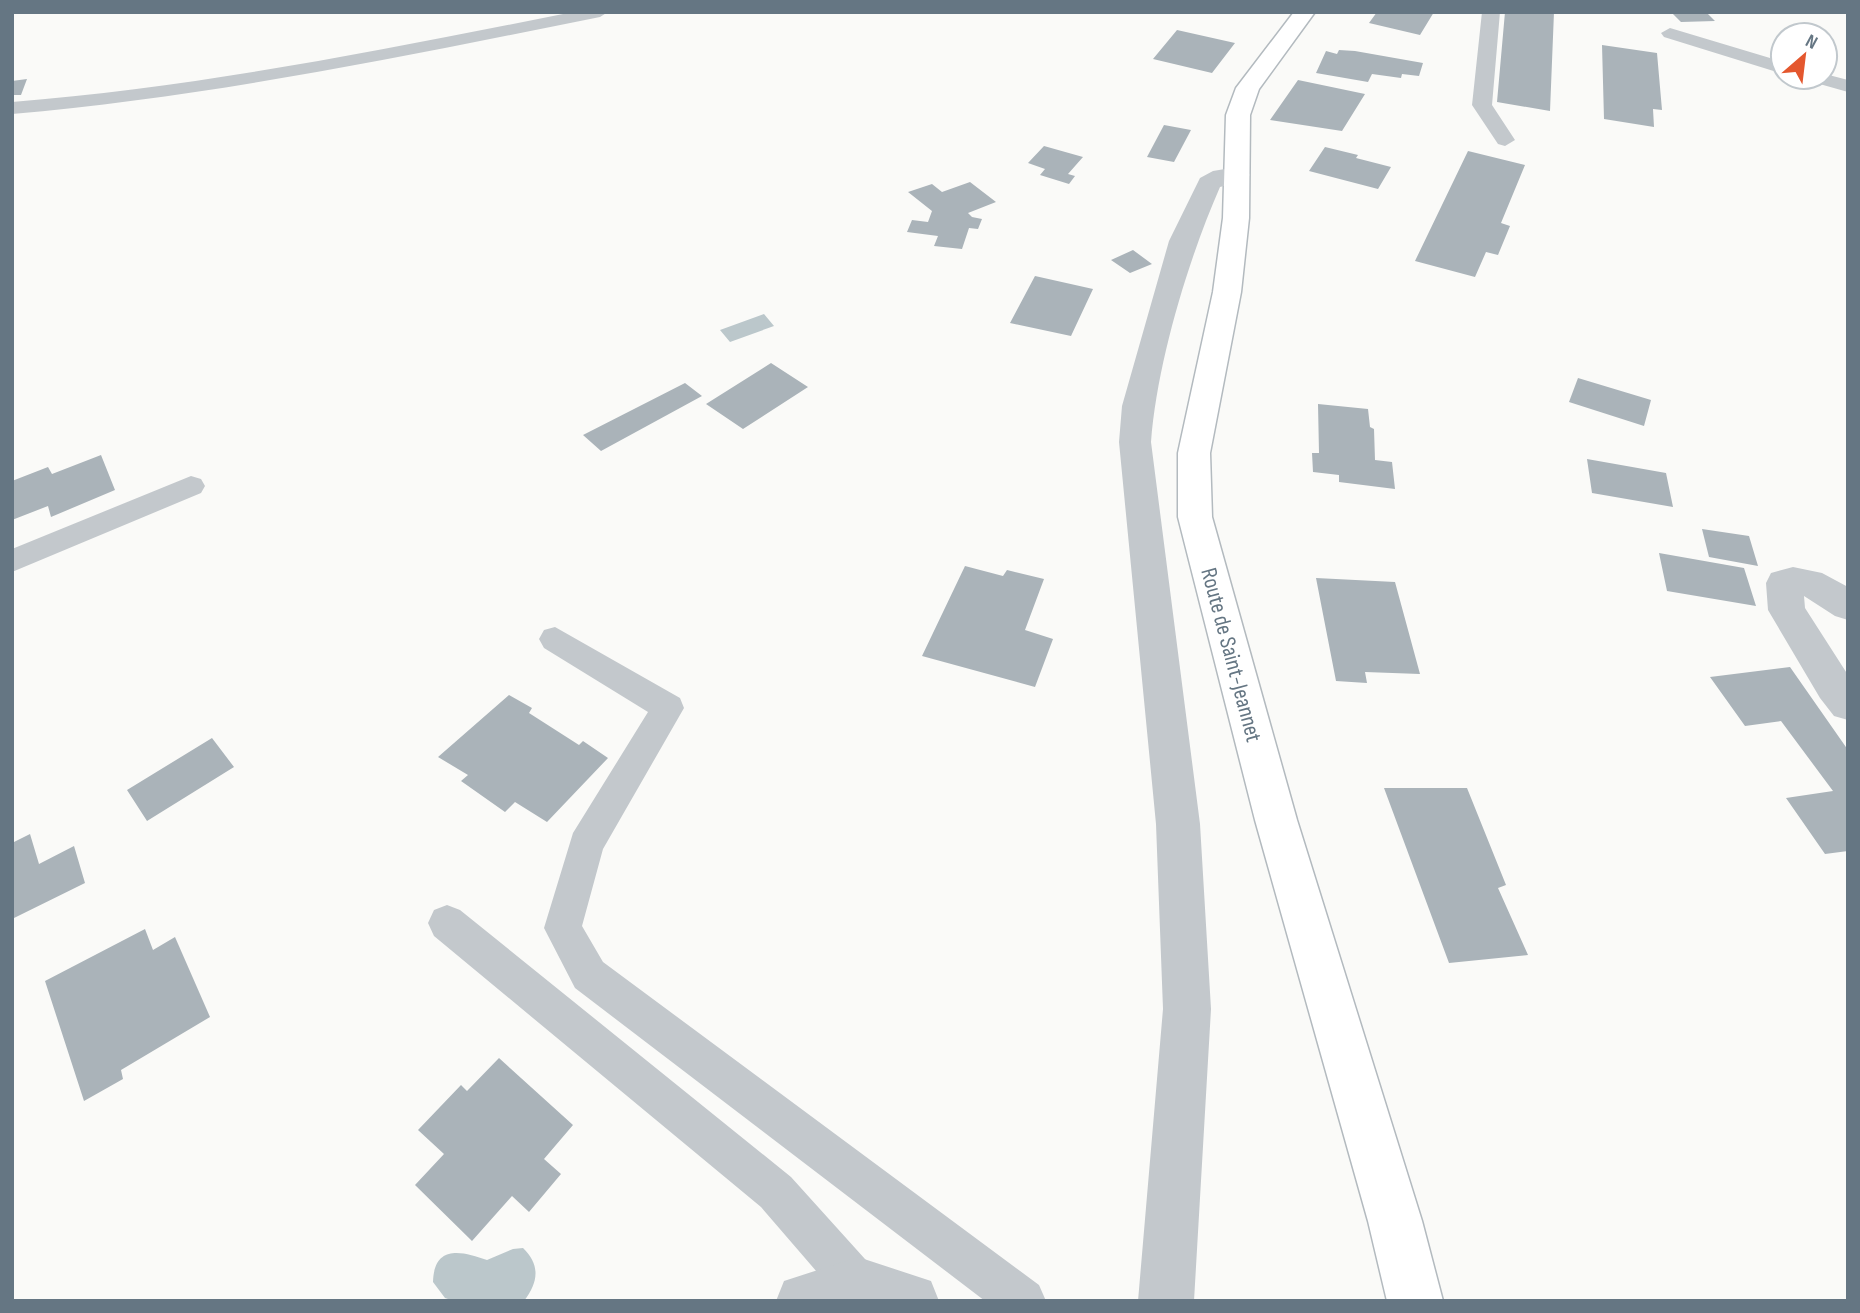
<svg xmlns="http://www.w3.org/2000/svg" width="1860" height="1313" viewBox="0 0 1860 1313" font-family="'Sofia Sans Condensed',sans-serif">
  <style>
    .water { fill: #bbc7cb }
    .building { fill: #aab3b9 }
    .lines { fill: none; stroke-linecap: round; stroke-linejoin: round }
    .secondary-casing { stroke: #b3babf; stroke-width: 3 }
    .service { fill: #c3c8cc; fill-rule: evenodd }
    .minor { fill: #c3c8cc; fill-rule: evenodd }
    .secondary { fill: #fff; fill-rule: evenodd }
    .labels { text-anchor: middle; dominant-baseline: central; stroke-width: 7; stroke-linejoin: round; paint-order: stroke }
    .street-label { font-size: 23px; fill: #657683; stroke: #fff }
  </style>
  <rect width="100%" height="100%" fill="#fafaf8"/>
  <path class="water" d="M764,314L774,326L730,342L720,330Z
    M523,1248C541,1265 538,1283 524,1301H454L445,1298L433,1282C434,1244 462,1251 487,1260L513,1249Z"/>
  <path class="building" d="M1377,12H1434L1420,35L1369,23Z
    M1505,12H1554L1550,111L1497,102Z
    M1671,12H1706L1715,21L1681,22Z
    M1177,30L1235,43L1212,73L1153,59Z
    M1602,45L1657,53L1662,110L1653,109L1654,127L1604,119Z
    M1339,50L1355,51L1423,63L1419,76L1402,74L1401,78L1372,74L1368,82L1316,73L1326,51L1337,54Z
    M27,79L21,95H12V81Z
    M1298,80L1365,94L1342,131L1270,120Z
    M1164,125L1191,130L1174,162L1147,157Z
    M1044,146L1083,157L1068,174L1075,176L1069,184L1040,175L1045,169L1028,163Z
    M1325,147L1358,155L1356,158L1391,167L1378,189L1309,171Z
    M1468,151L1525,165L1501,223L1510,226L1498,255L1486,252L1475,277L1415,261Z
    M970,182L996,202L968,213L972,217L982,219L978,229L969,228L962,249L934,246L938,236L907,232L912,220L928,222L932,211L908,192L932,184L942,192Z
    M1133,250L1152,264L1130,273L1111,260Z
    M1035,276L1093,289L1071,336L1010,323Z
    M771,363L808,387L743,429L706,404Z
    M1578,378L1651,400L1644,426L1569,402Z
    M685,383L702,396L601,451L583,435Z
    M1318,404L1368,409L1370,427L1374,429L1375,460L1392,462L1395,489L1339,482V475L1313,472L1312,453H1319Z
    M101,455L115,490L51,517L48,506L12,520V481L48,467L52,474Z
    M1587,459L1666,473L1673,507L1592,493Z
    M1702,529L1749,536L1758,566L1709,557Z
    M1659,553L1744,568L1756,606L1667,591Z
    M965,566L1003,576L1007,570L1044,579L1025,630L1053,639L1035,687L922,656Z
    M1316,578L1395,582L1420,674L1365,672L1367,683L1336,681Z
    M1790,667L1848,750V851L1825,854L1786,798L1833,791L1781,721L1745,726L1710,677Z
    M509,695L532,708L529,713L579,745L583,741L608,758L547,822L515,802L505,812L461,781L468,775L438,757Z
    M212,738L234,767L147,821L127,790Z
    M1384,788H1467L1506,885L1498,888L1528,955L1449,963Z
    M30,834L39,864L74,846L85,883L12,919V843Z
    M145,929L153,950L175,937L210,1017L121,1070L123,1079L84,1101L45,981Z
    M499,1058L573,1125L544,1159L561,1174L529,1212L512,1196L472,1241L415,1185L444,1154L418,1130L461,1085L467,1091Z"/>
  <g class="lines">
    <defs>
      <path id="secondary" d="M1294,12H1315L1259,89L1250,115L1249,218L1241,292L1210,453L1212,517L1297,820L1422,1221L1443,1301H1387L1368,1221L1255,820L1178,517V453L1213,292L1223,218L1226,115L1236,88Z"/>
    </defs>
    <use href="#secondary" class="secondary-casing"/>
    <path class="service" d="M573,12H608L600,17C406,56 210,97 12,114V102C201,87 387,49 573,12Z
      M1482,12H1500L1492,105L1515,140L1505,146L1498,144L1472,105Z
      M1670,28L1783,62V74L1664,37L1661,33Z
      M1825,74L1848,80V92L1809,81L1807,77H1825Z
      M191,476L201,479L205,486L201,493L12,572V549Z
      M555,627L680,698L684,708L603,849L582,926L603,962L1039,1285L1046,1301H985L575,988L544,928L573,833L648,712L544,648L539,639L544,630Z
      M447,905L460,910L791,1177L874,1269L881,1285L874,1301H842L761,1207L434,936L428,923L434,910Z"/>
    <path class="minor" d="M1237,167L1246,170L1250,175L1246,180L1220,187C1188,260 1157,363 1151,442L1200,824L1211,1009L1194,1301H1138L1163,1009L1156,824L1119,442L1122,406L1169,241L1200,178L1213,171Z
      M1793,567L1822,573L1848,587V620L1835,616L1804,596L1805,608L1848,675V720L1834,716L1820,698L1768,610L1766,583L1771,573Z
      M858,1257L931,1281L939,1301H776L784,1281Z"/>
    <use href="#secondary" class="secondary"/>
  </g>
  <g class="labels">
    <g class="street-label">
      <text transform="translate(1231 655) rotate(75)">Route de Saint-Jeannet</text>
    </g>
  </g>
  <rect width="1860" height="1313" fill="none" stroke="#657683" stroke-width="28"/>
  <g transform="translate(1804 56) rotate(28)"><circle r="33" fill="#ffffff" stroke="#c1c8cd" stroke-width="2"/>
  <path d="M0-5L12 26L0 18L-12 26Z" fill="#e4572e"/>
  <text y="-10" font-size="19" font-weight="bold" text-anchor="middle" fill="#657683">N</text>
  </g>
</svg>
